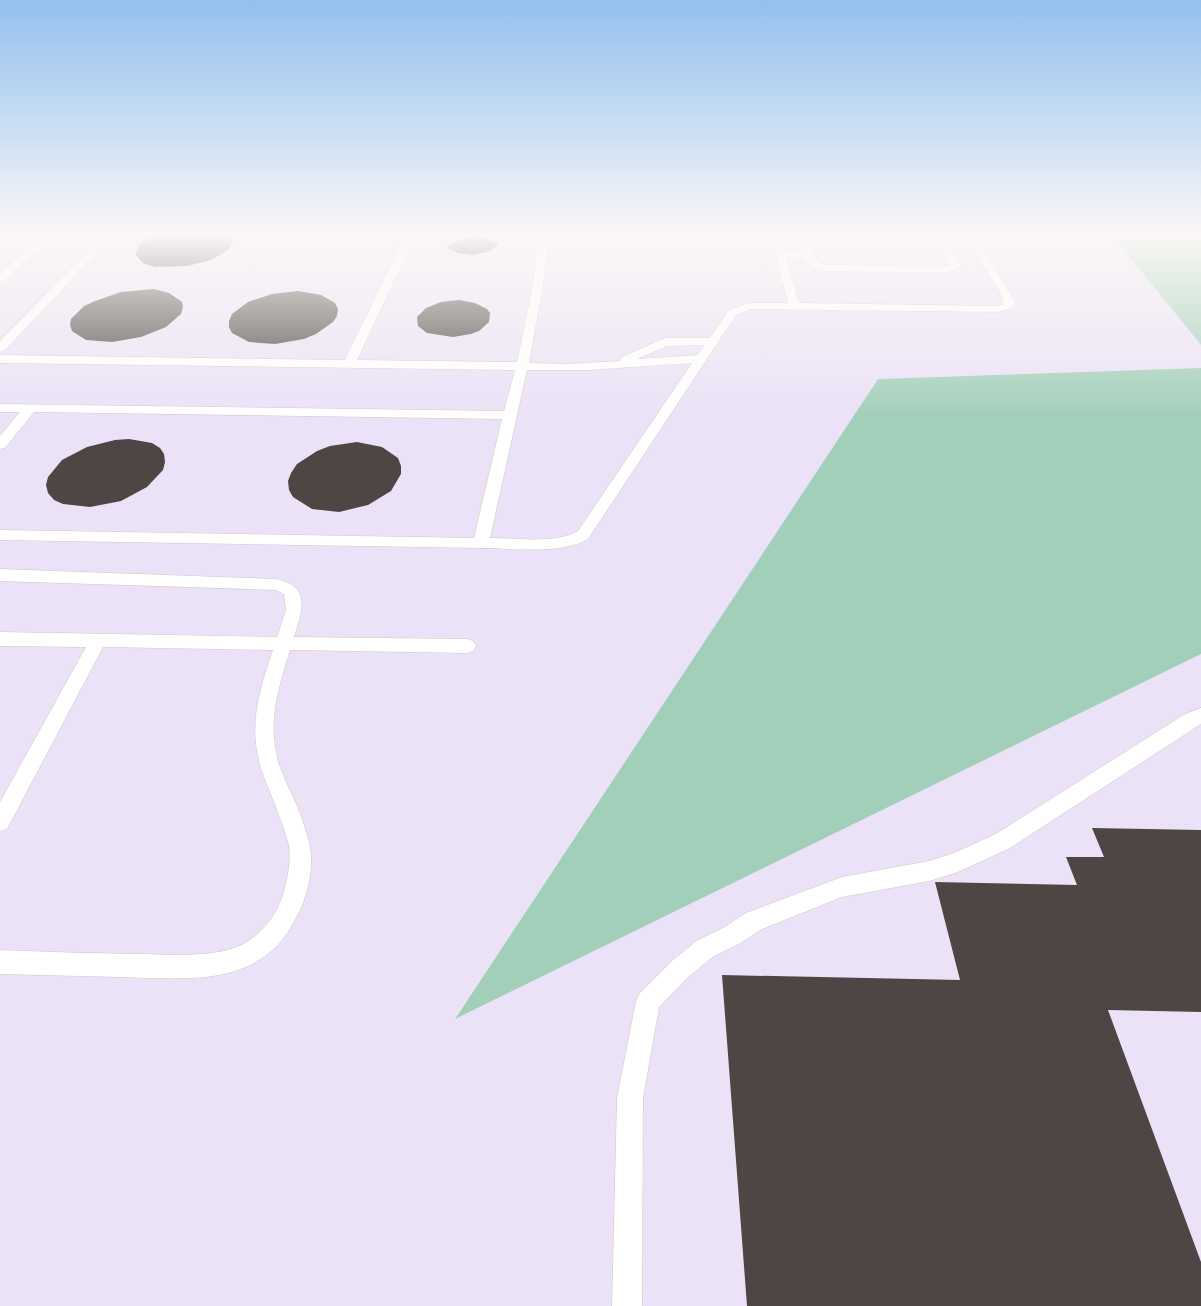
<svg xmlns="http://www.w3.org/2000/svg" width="1201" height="1306" viewBox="0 0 1201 1306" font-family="'Titillium Web',sans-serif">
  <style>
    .industrial { fill: #ebe2f7 }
    .green { fill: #a2cfba }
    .building { fill: #4e4644 }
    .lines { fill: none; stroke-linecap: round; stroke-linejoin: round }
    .minor-casing { stroke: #cfc6c2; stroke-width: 1 }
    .minor { fill: #fff; fill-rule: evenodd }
  </style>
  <rect width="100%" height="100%" fill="#f7eeea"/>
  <path class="industrial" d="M0,234H1111L1201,345V368L878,379L455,1018L1201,654V1306H0Z"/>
  <path class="green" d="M1111,234H1201V345Z
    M1201,368V654L455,1019L878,379Z"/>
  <path class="building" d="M158,234H232L234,240L228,250L211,260L187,266L155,267L143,263L135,254L140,244Z
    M476,236L489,239L499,245L488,252L473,255L458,253L446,247L461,239Z
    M154,289L169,293L182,302L183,307L181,314L166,327L141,337L112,342L86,340L72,331L70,325L71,319L84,306L95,301L121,292Z
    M298,291L321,295L335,303L338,309L337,316L333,322L316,334L304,339L275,344L249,342L232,333L229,327V321L232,314L248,302L272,294Z
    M459,300L475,303L487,309L490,313L489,322L479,331L471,334L453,337L427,333L418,326L417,317L426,308L441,302Z
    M129,439L152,443L160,448L164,454L165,462L163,470L147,487L121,501L90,507L63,504L54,500L48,493L46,485L48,477L62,460L87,447L115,440Z
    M357,442L382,447L398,458L401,466V474L391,491L368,505L339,512L312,509L293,497L289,490L288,481L291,473L297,464L317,451L330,446Z
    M1092,828L1201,830V1012L1108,1010L1201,1262V1306H747L722,975L960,980L935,882L1077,885L1066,857H1104Z"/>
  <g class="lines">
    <defs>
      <path id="minor" d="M43,234H54L4,281L0,282V273Z
        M105,234H115L4,351L0,352V341Z
        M406,234H416L357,360L517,362L533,285L539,234H549L543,285L529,363L567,364L620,361L622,357L665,338H710L728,311L748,303H788L770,234H780L785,252H801L805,243L818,239L934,241C949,245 957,251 961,266L947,273L828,271L812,267L802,258H786L799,303L997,306L1003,304L1002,296L965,234H975L1015,302L1011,308L998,312L750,309L736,315L588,539C562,555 512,548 481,548L0,540V530L474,538L502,419L34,412L5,448L0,449V436L20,412H0V404L504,411L515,370L0,363V355L345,360ZM819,245L929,246L943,251L950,265L945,267L828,265L820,263L810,254L813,247ZM705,345L697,355L637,359L667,346ZM692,363L578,531C558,544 514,538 490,538L527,370H589Z
        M0,569L276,579C312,587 302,610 294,637L467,639L473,641L476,646L473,651L467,653L290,650C280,682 270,713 275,746C277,767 289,787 297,806C302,818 306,831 309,842C315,865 308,896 297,916C285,939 273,954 248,966C213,983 160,978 121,977C81,976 40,975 0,974V950C45,952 91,953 136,954C166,954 206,958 234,948C259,939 278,916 284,891C288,876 292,857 288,842C282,821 274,802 266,782C246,733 257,697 273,650L103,647L7,829L0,831V802L86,647L0,646V632L277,637L286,610L284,594L276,590L0,581Z
        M1201,708V724L1010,848L958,872L929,881L842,897L762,929L739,944L714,956L689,976L659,1007L643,1098L642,1306H612L617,1098L636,1001L640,993L673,960L698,940L723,928L746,913L842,877L929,861L954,853L996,834L1185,714Z"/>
    </defs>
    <use href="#minor" class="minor-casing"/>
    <use href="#minor" class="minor"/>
  </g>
  <linearGradient id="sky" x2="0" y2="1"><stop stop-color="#92c0f0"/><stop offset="0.56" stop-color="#fbf7f6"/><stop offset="1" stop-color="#fbf7f6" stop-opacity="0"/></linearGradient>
  <rect width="1201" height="417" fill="url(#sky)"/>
</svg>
